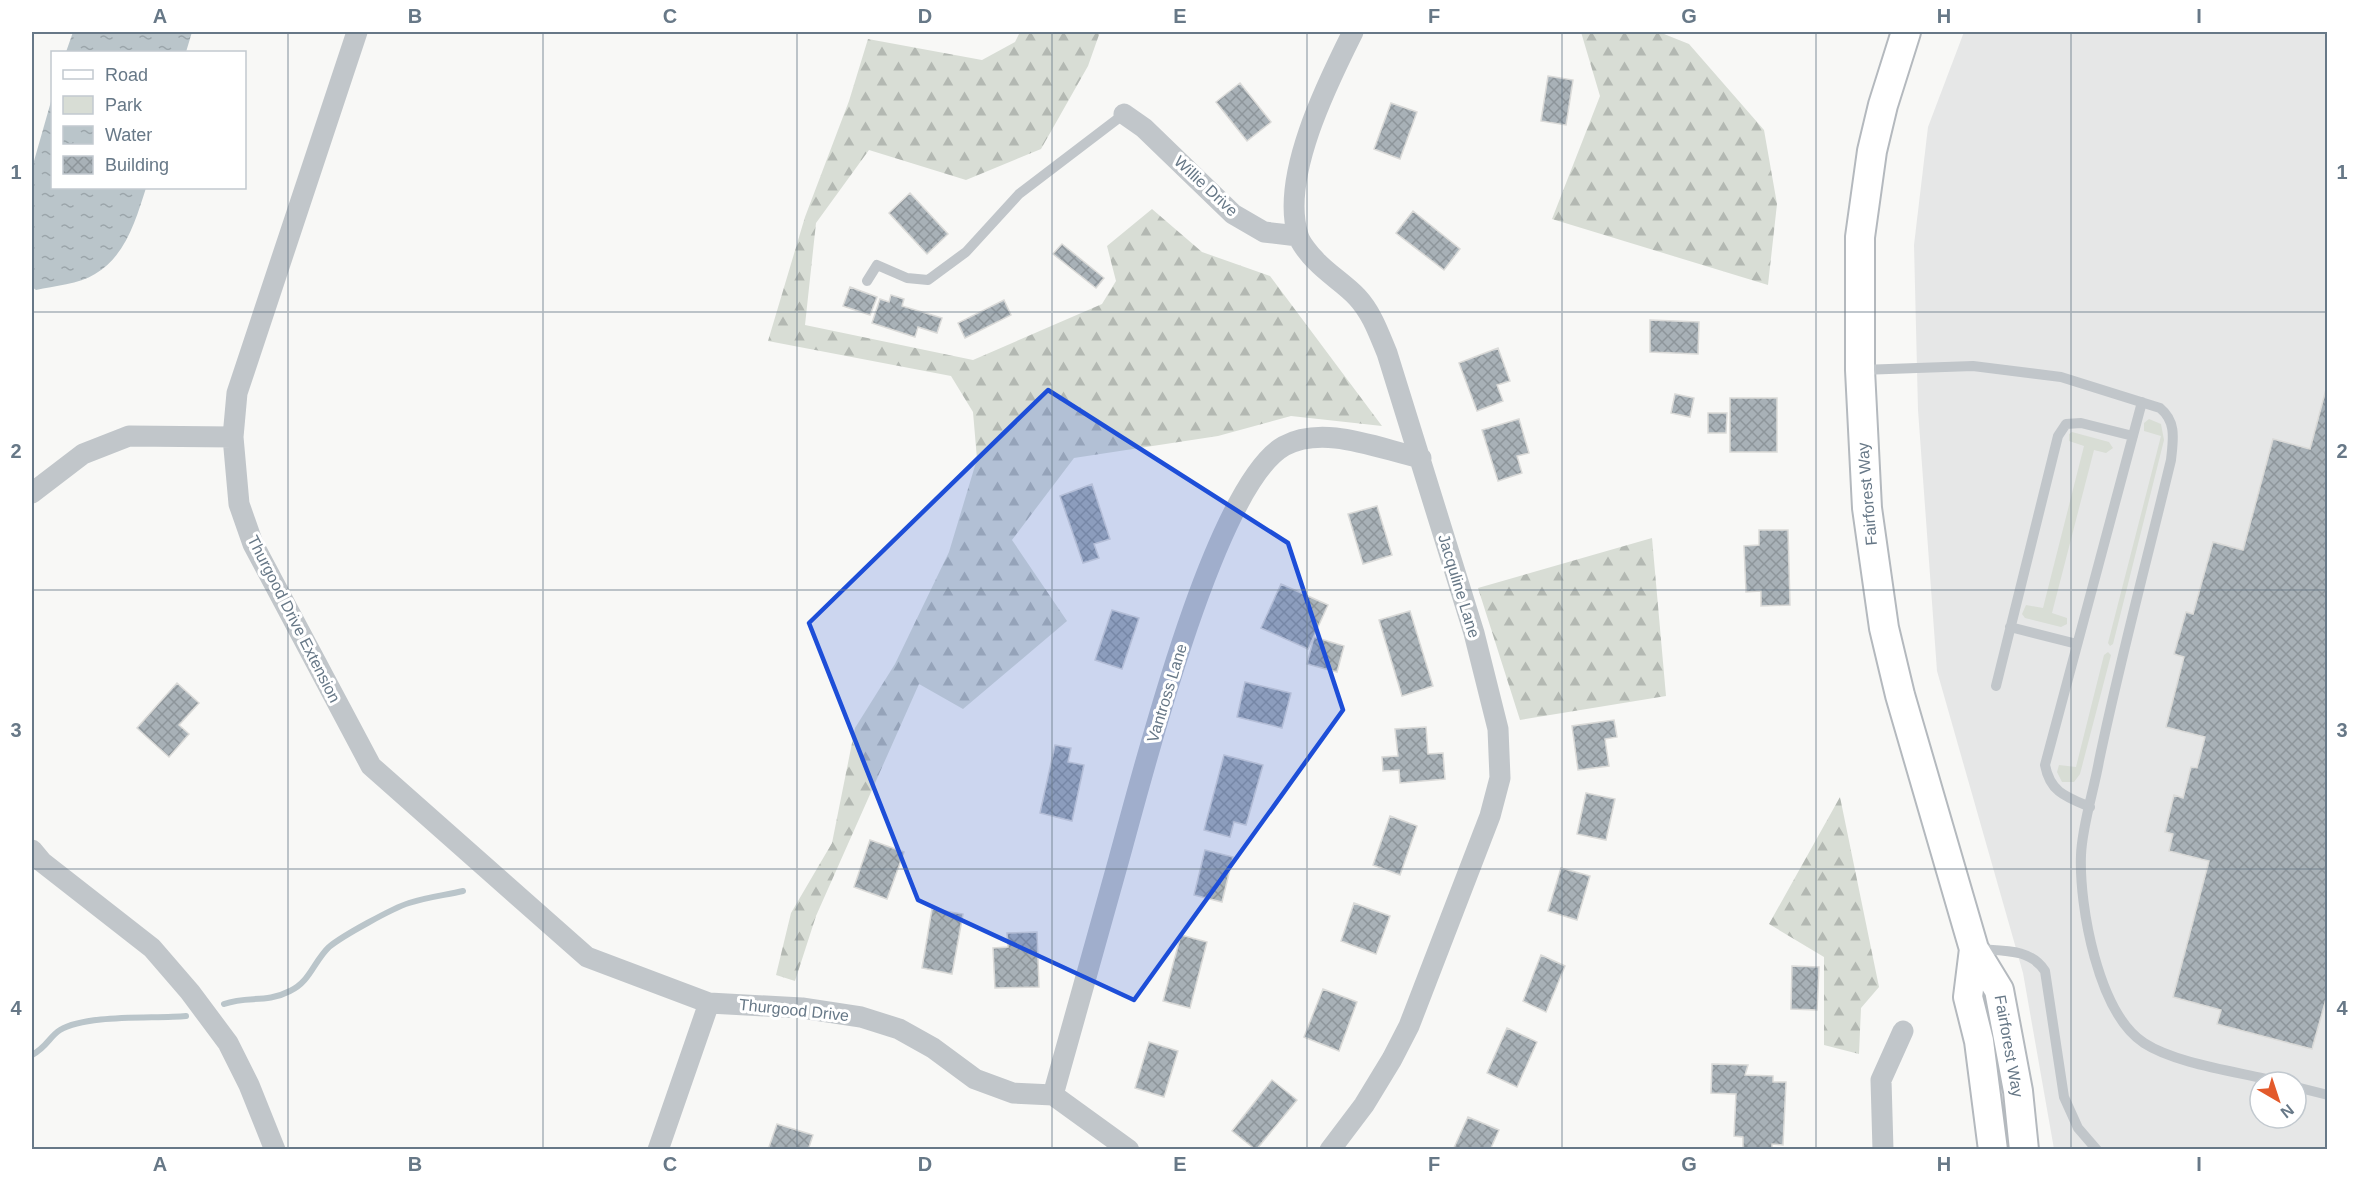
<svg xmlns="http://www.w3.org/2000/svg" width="2359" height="1181" viewBox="0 0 2359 1181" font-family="Helvetica,sans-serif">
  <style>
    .built { fill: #e6e7e7; fill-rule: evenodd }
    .green { fill: #d8ddd5 }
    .forest { fill: url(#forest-firs) }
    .water { fill: url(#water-ripples) }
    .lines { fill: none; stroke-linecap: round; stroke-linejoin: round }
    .stream { stroke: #bac5ca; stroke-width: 6 }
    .building { fill: url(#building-cross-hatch); stroke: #dadad8; stroke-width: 1.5 }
    .secondary-casing { stroke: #b4b9be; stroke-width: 32 }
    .lane { stroke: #c1c6ca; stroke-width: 10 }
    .street { stroke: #c1c6ca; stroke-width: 21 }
    .secondary { stroke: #fff; stroke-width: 28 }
    .marked { fill: #1d4ed8; fill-opacity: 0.2; stroke: #1d4ed8; stroke-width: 4.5; stroke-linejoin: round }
    .grid { fill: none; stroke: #677887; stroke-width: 1.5; stroke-opacity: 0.55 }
    .labels { text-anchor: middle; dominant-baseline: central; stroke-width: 6; stroke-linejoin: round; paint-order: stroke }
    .street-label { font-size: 16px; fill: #677887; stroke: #fff }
    .neatline { fill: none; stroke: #677887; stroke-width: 2 }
    .grid-label { font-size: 20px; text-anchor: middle; font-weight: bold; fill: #677887 }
  </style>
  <defs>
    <pattern id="forest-firs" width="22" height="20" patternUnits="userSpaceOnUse" patternTransform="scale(1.5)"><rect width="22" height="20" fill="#d8ddd5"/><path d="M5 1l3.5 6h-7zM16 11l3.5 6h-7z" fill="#b3b8b2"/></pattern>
    <pattern id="water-ripples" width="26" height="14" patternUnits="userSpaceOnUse" patternTransform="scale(1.5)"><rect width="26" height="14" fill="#bac5ca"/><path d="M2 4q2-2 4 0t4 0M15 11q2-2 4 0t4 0" fill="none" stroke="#9ba5aa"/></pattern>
    <pattern id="building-cross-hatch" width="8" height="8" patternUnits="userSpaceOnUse" patternTransform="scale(1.5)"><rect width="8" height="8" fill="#a8b1b7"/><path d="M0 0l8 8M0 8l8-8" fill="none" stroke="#8d959a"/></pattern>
  </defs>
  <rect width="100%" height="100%" fill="#f8f8f6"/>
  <path class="built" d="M1964,32H2327V1149H2054L2023,973L1937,671L1918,410L1914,245L1928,127ZM2260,1082H2296V1118H2260Z"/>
  <path class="green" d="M2149,419L2161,424L2164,440L2113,644L2110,646L2108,643L2161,436L2144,431V423Z
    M2072,432L2109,442L2113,448L2106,453L2094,450L2052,613L2067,618V624L2061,627L2025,618L2022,614L2026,605L2043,608L2084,446L2069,441V434Z
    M2108,652L2111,655L2080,774L2074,782H2062L2057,772L2059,765L2076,767L2104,655Z"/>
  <path class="forest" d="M1020,32H1100L1088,66L1041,149L966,180L869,150L816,223L805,325L973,360L1102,304L1116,281L1107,246L1152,209L1202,252L1270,276L1382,426L1291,416L1218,436L1074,458L1012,540L1067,621L963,709L919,684L816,916L795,981L776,975L791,913L832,843L855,728L895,664L949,552L977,459L973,412L951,376L768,341L805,217L849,101L868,39L982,60L1015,42Z
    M1581,32H1659L1689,44L1764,130L1777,204L1768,285L1552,219L1600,96Z
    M1652,538L1666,696L1520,720L1478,588Z
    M1840,797L1879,987L1861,1008L1859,1054L1824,1045V957L1769,924Z"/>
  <path class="water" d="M73,32H192L186,52H66Z
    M52,98V188H146C136,219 126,256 95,274C79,284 54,286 36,290L32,287V168Z"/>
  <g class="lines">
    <path class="stream" d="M224,1004C248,995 265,1004 290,991C310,982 314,961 329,947C342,936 393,908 409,903C427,897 446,895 463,891
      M32,1055C47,1047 50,1036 60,1030C87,1014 153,1019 186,1016"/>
  </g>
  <path class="building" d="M1548,76L1573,80L1566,125L1541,121Z
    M1240,83L1271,122L1247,141L1216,102Z
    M1391,103L1417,112L1400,159L1374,149Z
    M910,193L948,234L927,254L889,213Z
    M1413,211L1460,249L1444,270L1396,233Z
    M1062,244L1104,278L1096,288L1053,254Z
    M850,287L877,297L870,315L843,306Z
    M891,295L904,299L902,306L942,318L937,333L918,327L915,337L872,323L880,299L889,302Z
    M1004,300L1011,315L965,338L958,323Z
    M1650,320L1699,322L1698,354L1650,352Z
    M1498,348L1510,381L1497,385L1503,401L1477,411L1459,363Z
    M2328,382V992L2312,1049L2217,1024L2221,1010L2173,997L2209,861L2169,851L2173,834L2165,832L2174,795L2183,798L2191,767L2197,768L2205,737L2166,727L2184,657L2174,654L2186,612L2193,614L2213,542L2243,550L2273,439L2310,449Z
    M1675,394L1694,398L1690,417L1671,413Z
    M1730,398H1777V452H1730Z
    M1708,413H1727L1726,433H1708Z
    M1519,419L1529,453L1517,456L1522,473L1498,481L1482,430Z
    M1092,484L1110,539L1094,544L1099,558L1083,563L1060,496Z
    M1377,506L1392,555L1363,564L1348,514Z
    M1759,530H1788L1790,605L1761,606V591L1746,592L1744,546L1759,545Z
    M1281,584L1328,605L1308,649L1261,628Z
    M1112,610L1139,618L1122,669L1095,660Z
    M1410,611L1433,686L1402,696L1379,620Z
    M1314,637L1344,646L1337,672L1307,664Z
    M1245,682L1291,693L1282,728L1237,717Z
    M177,683L199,703L179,725L189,734L169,757L137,728Z
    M1614,720L1617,737L1605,739L1609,766L1578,770L1572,726Z
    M1426,727L1428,754L1443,753L1445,779L1400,783L1399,770L1383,771L1382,757L1398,756L1395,729Z
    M1055,745L1071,748L1068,762L1084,765L1072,821L1040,813Z
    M1224,755L1263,765L1246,825L1234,822L1230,837L1204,830Z
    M1586,793L1615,799L1606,840L1577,834Z
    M1390,816L1417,826L1400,875L1373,865Z
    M870,840L904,852L887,899L854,887Z
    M1205,850L1233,857L1222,902L1194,895Z
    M1561,868L1590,876L1577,920L1548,911Z
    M1354,903L1390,916L1376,954L1341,941Z
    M932,909L963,914L952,974L922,968Z
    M1037,932L1039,987L995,988L993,948L1008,947L1007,933Z
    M1181,935L1207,942L1190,1008L1163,1001Z
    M1541,955L1565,966L1546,1012L1523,1001Z
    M1792,966L1819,967L1817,1010L1791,1009Z
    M1323,989L1357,1002L1339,1051L1304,1037Z
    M1507,1028L1537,1042L1517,1087L1487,1073Z
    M1149,1042L1178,1051L1164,1097L1135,1088Z
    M1712,1064L1748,1065L1745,1075L1773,1076V1082H1786L1783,1145L1772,1144V1150H1743V1137L1734,1136L1736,1094L1711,1093Z
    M1272,1080L1297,1100L1256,1150L1232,1131Z
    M1468,1117L1499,1130L1490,1150H1453Z
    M777,1124L813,1135L808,1150H768Z"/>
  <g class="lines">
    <defs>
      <path id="secondary" d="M1906,32L1883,105L1872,151L1860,237V370L1867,508L1884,628L1900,695L1974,949L1999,990L2018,1091L2024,1150
        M1974,949L1968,997L1979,1041L1993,1150"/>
    </defs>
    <use href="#secondary" class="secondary-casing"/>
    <path class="lane" d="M867,281L877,265L907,278L928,280L966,252L1019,194L1124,114
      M1861,370L1973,366L2061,377L2160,408C2177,422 2173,440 2171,460C2147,560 2120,660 2099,761C2094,790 2082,826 2081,855C2079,906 2098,1013 2144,1043C2176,1064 2240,1072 2279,1082
      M2010,627L2077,644
      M1996,686L2058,436L2066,424L2081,423L2133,436
      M2090,807C2066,797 2050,792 2045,765L2142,402
      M1977,949C2003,951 2030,948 2045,971L2064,1097L2078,1128L2097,1150
      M2296,1087L2328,1095"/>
    <path class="street" d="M357,32L237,393L233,437L239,504L253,544L371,766L587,957L709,1003L802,1008L861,1017L899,1029L933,1048L975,1079L1013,1093L1053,1095L1129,1150
      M1124,114L1144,128L1233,214L1264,232L1298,236
      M32,493L83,454L129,436L233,437
      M32,850L42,862L152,948L190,992L228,1043L249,1085L275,1150
      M1053,1095C1075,1017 1097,938 1119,859C1142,777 1214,486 1284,446C1324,424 1379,449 1421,458
      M658,1150L709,1003
      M1330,1150L1364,1105L1392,1059L1409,1026L1490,816L1500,778L1498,729L1474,633L1387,353C1379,334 1372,313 1357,297C1345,284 1328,274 1316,261C1310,255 1300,243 1298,235C1280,177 1328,82 1353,32
      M1883,1150L1881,1080L1903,1031"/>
    <use href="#secondary" class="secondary"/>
  </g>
  <path class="marked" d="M1048,390L1288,543L1343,710L1134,1000L918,900L809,623Z"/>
  <path class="grid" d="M288,32V1150M543,32V1150M797,32V1150M1052,32V1150M1307,32V1150M1562,32V1150M1816,32V1150M2071,32V1150M32,312H2328M32,590H2328M32,869H2328"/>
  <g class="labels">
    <g class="street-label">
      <text transform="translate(1206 186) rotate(43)">Willie Drive</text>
      <text transform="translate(1867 494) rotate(-95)">Fairforest Way</text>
      <text transform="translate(1459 586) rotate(73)">Jacquline Lane</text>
      <text transform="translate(294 619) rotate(63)">Thurgood Drive Extension</text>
      <text transform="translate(1167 693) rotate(-73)">Vantross Lane</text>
      <text transform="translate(794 1010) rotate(6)">Thurgood Drive</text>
      <text transform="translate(2009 1046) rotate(80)">Fairforest Way</text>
    </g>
  </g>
  <rect width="2359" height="1181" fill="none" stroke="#ffffff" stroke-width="66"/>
  <rect x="51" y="51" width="195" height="138" fill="#ffffff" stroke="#c2c9cf" stroke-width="1.5"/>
  <rect x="63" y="70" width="30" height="9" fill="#ffffff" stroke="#c2c9cf" stroke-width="1.5"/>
  <text x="105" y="81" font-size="18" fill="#677887">Road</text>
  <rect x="63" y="96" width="30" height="18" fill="#d8ddd5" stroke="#c2c9cf" stroke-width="1.5"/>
  <text x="105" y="111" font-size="18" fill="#677887">Park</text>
  <rect x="63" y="126" width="30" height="18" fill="url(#water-ripples)" stroke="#c2c9cf" stroke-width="1.5"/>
  <text x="105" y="141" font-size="18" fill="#677887">Water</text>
  <rect x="63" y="156" width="30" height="18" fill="url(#building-cross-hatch)" stroke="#c2c9cf" stroke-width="1.5"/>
  <text x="105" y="171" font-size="18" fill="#677887">Building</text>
  <g transform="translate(2278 1100) rotate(141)"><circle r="28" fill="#ffffff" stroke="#c2c9cf" stroke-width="1.5"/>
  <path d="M0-4.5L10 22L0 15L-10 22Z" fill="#e35a2b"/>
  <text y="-9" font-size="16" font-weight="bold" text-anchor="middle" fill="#677887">N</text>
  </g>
  <rect x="33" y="33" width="2293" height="1115" class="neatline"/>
  <g class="grid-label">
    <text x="160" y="23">A</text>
    <text x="415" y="23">B</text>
    <text x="670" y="23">C</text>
    <text x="925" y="23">D</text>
    <text x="1180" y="23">E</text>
    <text x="1434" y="23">F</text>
    <text x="1689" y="23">G</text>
    <text x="1944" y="23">H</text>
    <text x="2199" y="23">I</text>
    <text x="16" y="179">1</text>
    <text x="2342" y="179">1</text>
    <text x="16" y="458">2</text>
    <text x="2342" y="458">2</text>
    <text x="16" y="737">3</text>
    <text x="2342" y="737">3</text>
    <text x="16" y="1015">4</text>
    <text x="2342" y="1015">4</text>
    <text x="160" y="1171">A</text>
    <text x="415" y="1171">B</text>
    <text x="670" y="1171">C</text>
    <text x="925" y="1171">D</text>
    <text x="1180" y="1171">E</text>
    <text x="1434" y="1171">F</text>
    <text x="1689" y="1171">G</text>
    <text x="1944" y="1171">H</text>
    <text x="2199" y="1171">I</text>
  </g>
</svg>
